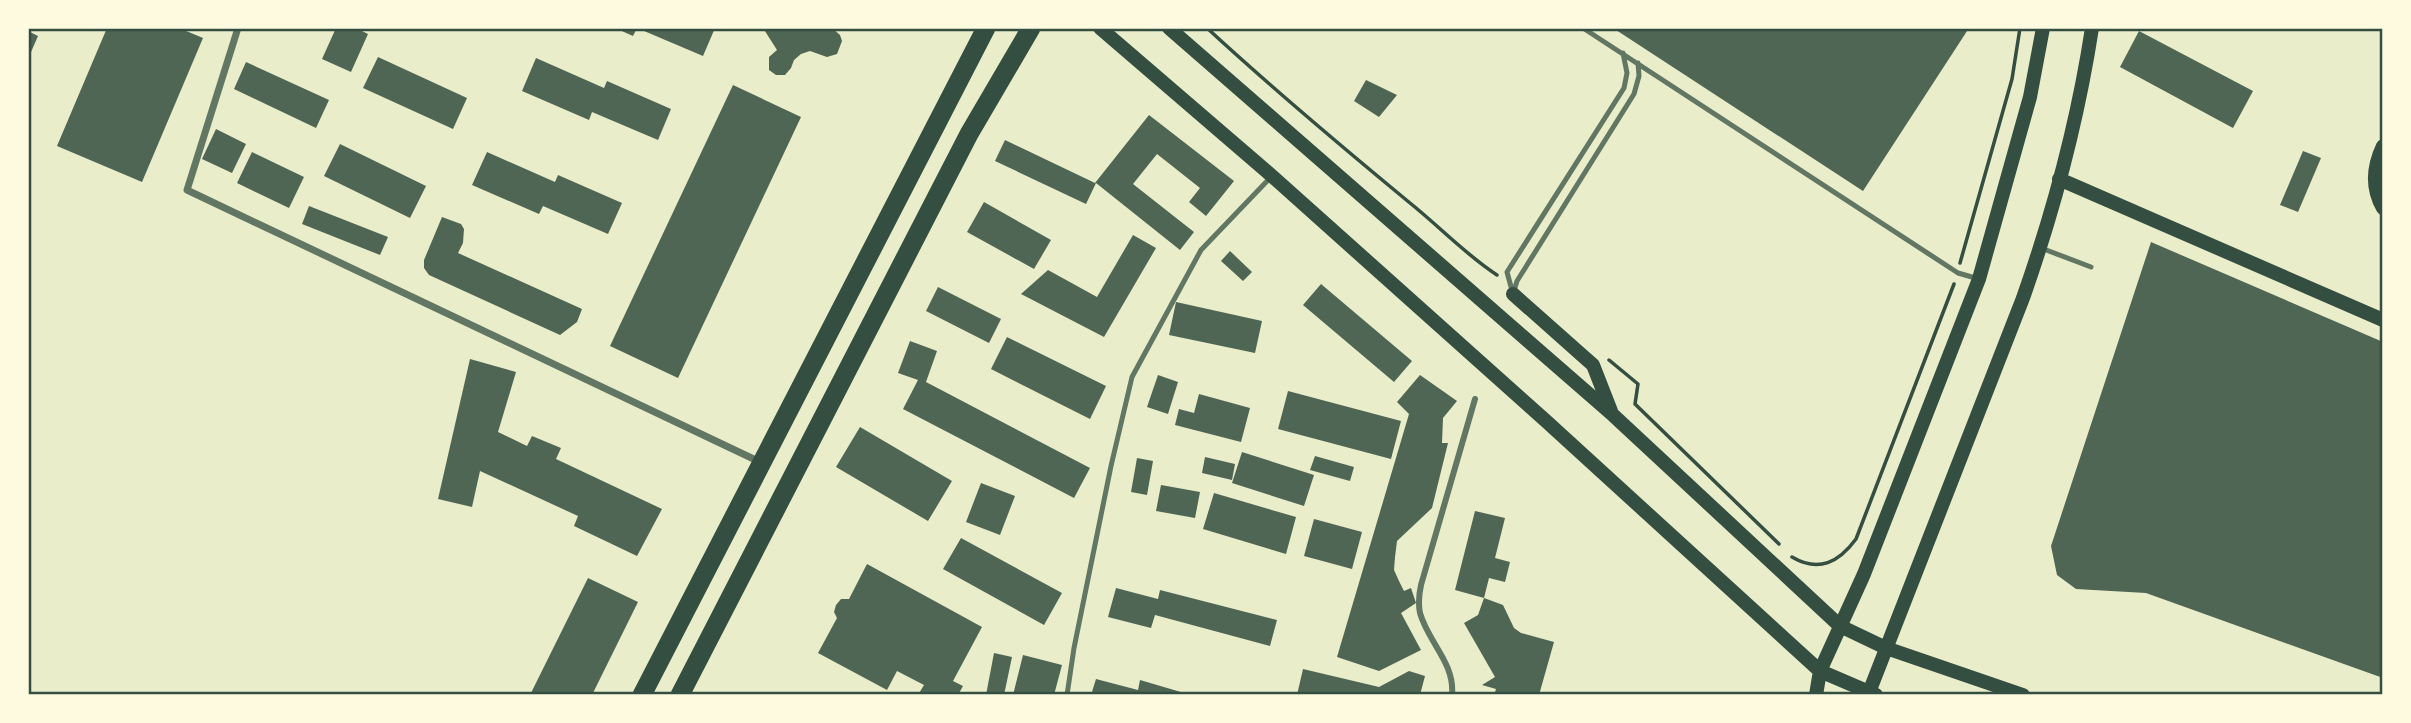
<svg xmlns="http://www.w3.org/2000/svg" width="2411" height="723" viewBox="0 0 2411 723" font-family="'Public Sans',sans-serif">
  <style>
    .building { fill: #4f6655 }
    .lines { fill: none; stroke-linecap: round; stroke-linejoin: round }
    .path { stroke: #344e41; stroke-width: 3.5 }
    .service { stroke: #617663; stroke-width: 5 }
    .pedestrian { stroke: #617663; stroke-width: 6 }
    .minor { stroke: #617663; stroke-width: 7 }
    .secondary { stroke: #344e41; stroke-width: 14 }
    .trunk { stroke: #344e41; stroke-width: 19 }
    .neatline { fill: none; stroke: #344e41; stroke-width: 2.5 }
  </style>
  <rect width="100%" height="100%" fill="#e9edc9"/>
  <path class="building" d="M107,28H179L203,38L142,182L57,146Z
    M336,28H356L368,34L351,72L322,59Z
    M615,28H715L703,56L637,28L633,36Z
    M763,28H832L840,35L842,41L837,54L827,57L810,51L801,54L794,60L791,68L785,75H776L769,70V57L777,50Z
    M1613,28H1969L1863,191Z
    M28,31L38,36L28,59Z
    M2139,31L2253,91L2233,128L2120,67Z
    M378,57L467,98L453,129L363,88Z
    M536,58L604,88L607,81L671,109L658,140L592,112L589,120L522,91Z
    M246,62L329,100L316,128L234,89Z
    M1366,80L1397,95L1379,117L1354,101Z
    M733,85L801,117L678,378L610,346Z
    M1149,115L1234,181L1206,216L1189,202L1200,188L1157,154L1133,184L1194,232L1180,250L1096,183L1086,204L995,161L1005,140L1095,183Z
    M216,129L246,144L232,173L202,159Z
    M340,144L426,186L410,218L324,176Z
    M2303,151L2321,158L2298,212L2280,205Z
    M252,152L304,177L289,208L237,183Z
    M487,152L555,182L558,175L622,203L608,234L543,206L539,214L472,185Z
    M984,202L1051,240L1034,269L967,232Z
    M309,206L388,237L380,255L302,224Z
    M442,217L461,224L464,229L463,243L458,253L582,309L577,322L560,335L429,275L424,268V260Z
    M1133,235L1156,248L1104,337L1021,294L1048,270L1097,297Z
    M2151,242L2383,342V678L2146,593L2076,589L2057,575L2051,546Z
    M1230,251L1252,272L1243,281L1221,261Z
    M1321,284L1412,361L1394,382L1303,305Z
    M938,287L1001,319L989,343L926,311Z
    M1176,302L1262,321L1255,353L1169,335Z
    M1007,337L1106,386L1090,419L991,369Z
    M910,341L937,351L926,382L1090,468L1074,498L903,409L918,380L898,373Z
    M470,359L516,372L498,432L527,446L532,436L561,448L556,459L662,509L637,556L574,526L578,516L480,471L472,507L438,499Z
    M1158,375L1178,382L1168,414L1147,407Z
    M1420,375L1457,401L1443,418L1442,443H1448L1432,508L1397,541L1395,557L1394,570L1399,581L1404,591L1411,588L1416,603L1401,613L1421,650L1379,671L1337,657L1409,414L1397,402Z
    M1288,391L1401,421L1391,459L1278,429Z
    M1199,394L1250,408L1241,442L1175,425L1179,409L1194,413Z
    M860,427L952,481L928,521L836,467Z
    M1242,452L1314,475L1304,506L1232,483Z
    M1315,456L1354,467L1350,481L1310,470Z
    M1205,457L1235,464L1232,480L1202,473Z
    M1137,458L1153,461L1147,495L1131,492Z
    M981,483L1015,496L1000,535L966,522Z
    M1161,485L1200,492L1195,518L1156,511Z
    M1214,493L1296,517L1286,554L1203,529Z
    M1475,511L1505,518L1495,558L1510,562L1505,582L1489,578L1484,598L1455,590Z
    M1314,519L1362,532L1352,569L1304,556Z
    M961,538L1062,593L1044,625L943,569Z
    M867,564L982,627L953,681L963,686L958,695H918L924,685L897,671L887,690L818,653L837,618L834,612L836,605L841,599H849Z
    M588,578L638,602L592,695H530Z
    M1116,588L1158,599L1160,590L1277,620L1270,646L1155,615L1151,628L1108,617Z
    M1484,598L1503,605L1514,628L1521,633L1554,642L1539,695H1494L1496,689L1482,685L1495,677L1464,623L1478,615Z
    M994,653L1012,657L1004,695H986Z
    M1023,655L1062,665L1054,695H1013Z
    M1303,669L1379,687L1409,671L1425,676L1420,695H1297Z
    M1096,679L1138,690L1140,680L1191,695H1091Z"/>
  <g class="lines">
    <path class="path" d="M1207,28C1273,89 1341,146 1410,203C1440,227 1466,255 1497,275
      M1960,263L2012,79L2020,28
      M1609,360L1638,384L1635,404L1779,544
      M1792,557C1819,573 1839,562 1856,539L1954,284"/>
    <path class="service" d="M1583,28L1958,273L1979,279
      M2041,248L2091,267
      M1513,294L1507,272L1624,88L1627,73L1623,53
      M1513,294L1517,281L1634,94L1639,76L1638,63
      M1067,695L1074,648L1111,466L1132,377L1201,250L1270,178"/>
    <path class="pedestrian" d="M1452,695C1455,663 1428,642 1420,613C1418,603 1419,594 1421,585L1475,399"/>
    <path class="minor" d="M238,28L187,190L760,462"/>
    <path class="secondary" d="M1100,28L1272,176L1546,421L1820,671L1876,695
      M1169,28L1613,415L1840,626L1886,648L2023,695
      M2383,146C2373,167 2371,187 2383,208
      M2059,179L2383,320
      M1513,294L1593,365L1611,411
      M1816,695L1820,671L1864,574L1979,279L2030,97L2043,28
      M1868,695L2023,298C2054,210 2078,119 2092,28"/>
    <path class="trunk" d="M642,695L986,28
      M680,695L969,134L1031,28"/>
  </g>
  <rect width="2411" height="723" fill="none" stroke="#fefae0" stroke-width="60"/>
  <rect x="30" y="30" width="2351" height="663" class="neatline"/>
</svg>
